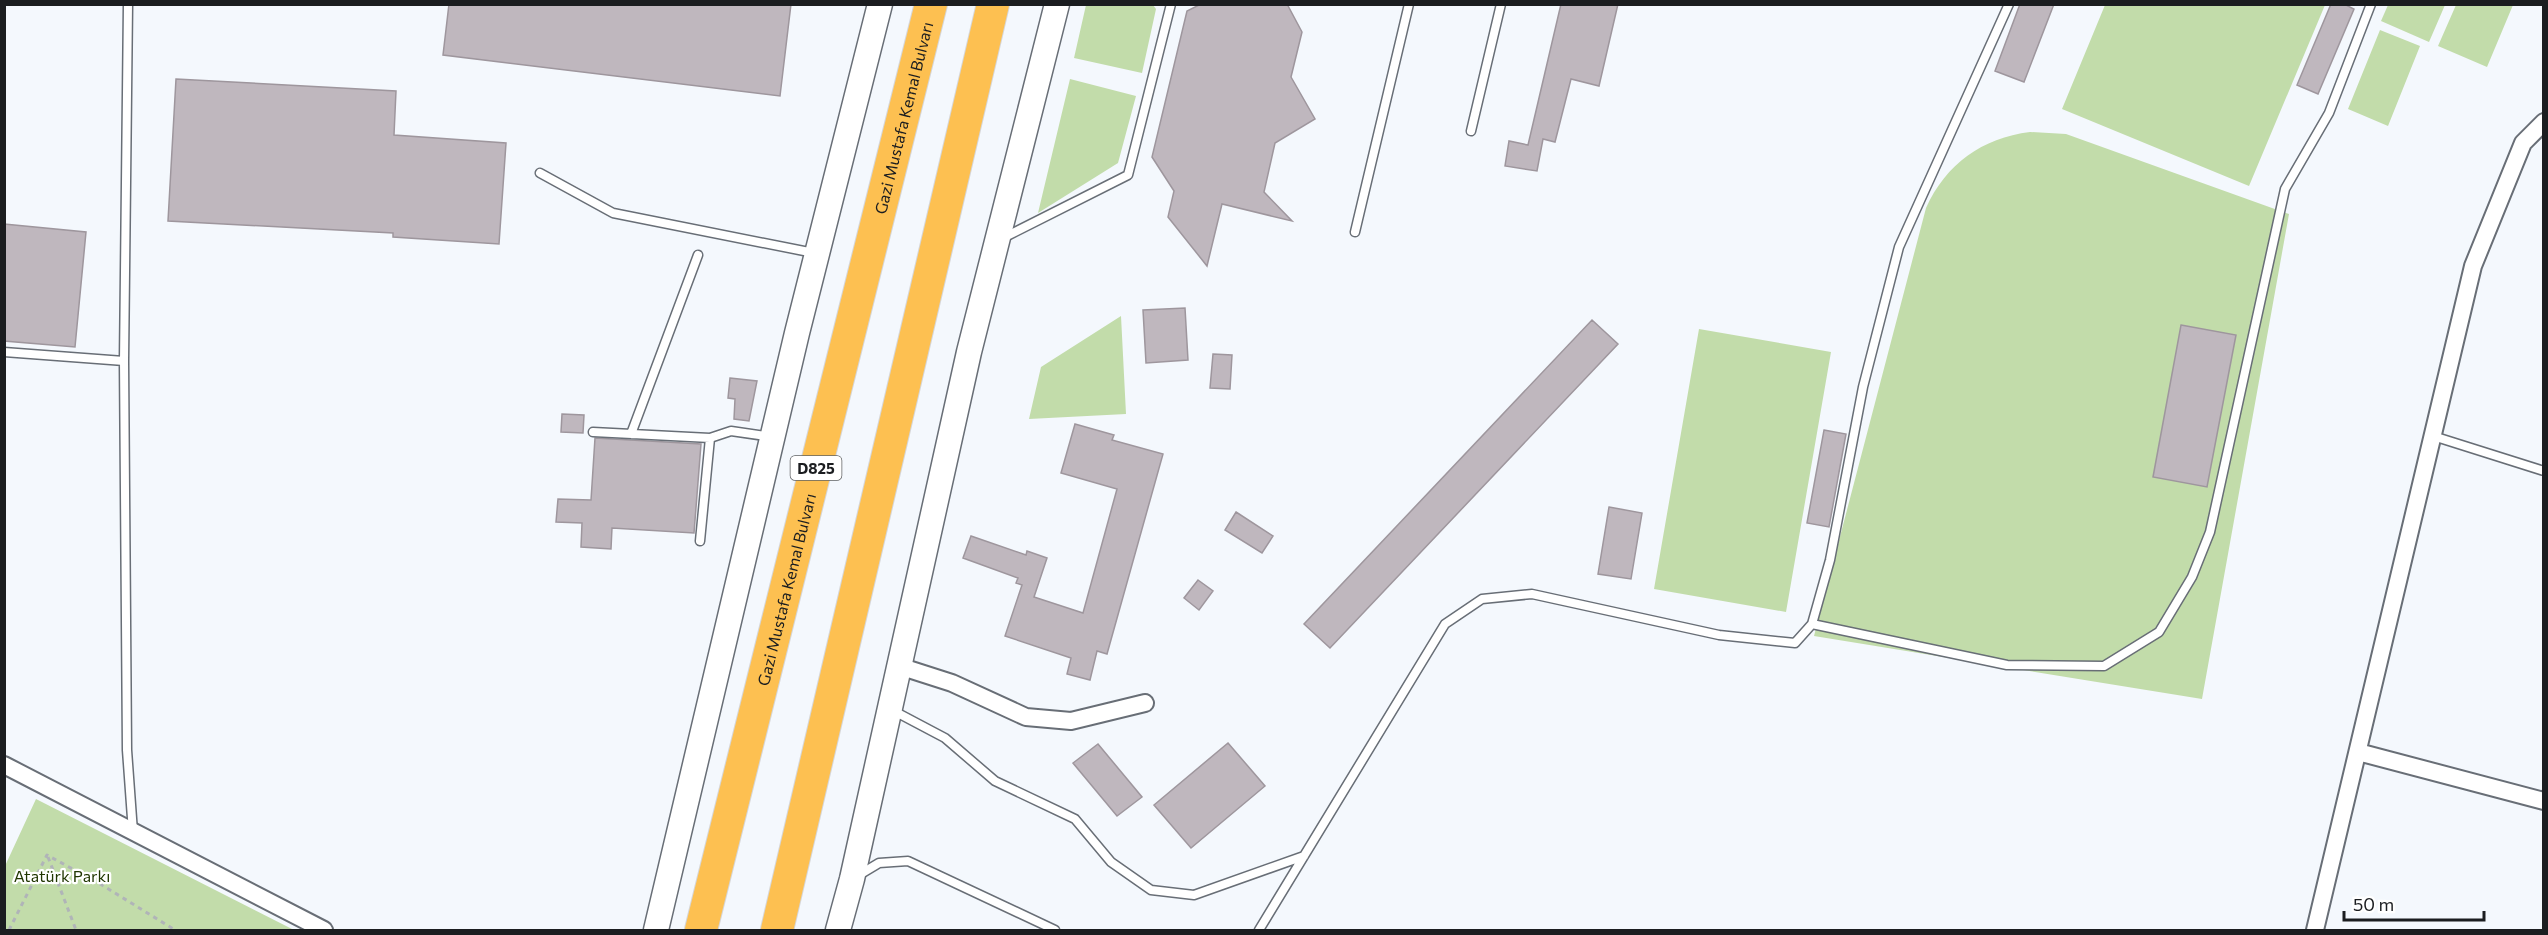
<svg xmlns="http://www.w3.org/2000/svg" width="2548" height="935" viewBox="0 0 2548 935" font-family="Commissioner,sans-serif">
  <style>
    .green { fill: #c2dcaa }
    .building { fill: #bfb7be; stroke: #9e969d; stroke-width: 1.5 }
    .lines { fill: none; stroke-linecap: round; stroke-linejoin: round }
    .lane-casing { stroke: #686e76; stroke-width: 11 }
    .street-casing { stroke: #686e76; stroke-width: 20 }
    .secondary-casing { stroke: #686e76; stroke-width: 27 }
    .highway-casing { stroke: #d6d6d7; stroke-width: 34 }
    .path { stroke: #b0b4b8; stroke-width: 3; stroke-dasharray: 4.5 4.5; stroke-linecap: butt }
    .lane { stroke: #fff; stroke-width: 8 }
    .street { stroke: #fff; stroke-width: 16 }
    .secondary { stroke: #fff; stroke-width: 24 }
    .highway { stroke: #fdc051; stroke-width: 32 }
    .labels { text-anchor: middle; dominant-baseline: central; stroke-width: 4.5; stroke-linejoin: round; paint-order: stroke }
    .shield { fill: #fff; stroke: #5f6163; stroke-width: 1.5 }
    .shield-label { font-size: 15px; font-weight: bold; fill: #1b1d20 }
    .street-label { font-size: 16px; fill: #1b1d20; stroke: #fff }
    .park-label { font-size: 16px; fill: #203600; stroke: #fff }
  </style>
  <rect width="100%" height="100%" fill="#f4f8fd"/>
  <path class="green" d="M1086,5H1153L1156,9L1142,73L1074,58Z
    M2105,5H2325L2249,186L2062,109Z
    M2388,5V4L2445,5L2429,42L2381,21Z
    M2456,5H2513L2487,67L2438,46Z
    M2380,30L2420,46L2388,126L2348,109Z
    M1070,79L1136,96L1118,163L1038,213Z
    M2030,132L2066,134L2289,214L2202,699L1814,636L1926,208C1946,164 1982,138 2030,132Z
    M1121,316L1126,414L1029,419L1041,367Z
    M1699,329L1831,352L1786,612L1654,589Z
    M36,799L294,930H5V866Z"/>
  <path class="building" d="M449,4H791L780,96L443,55Z
    M1201,4H1287L1302,32L1291,77L1315,119L1275,143L1264,192L1292,221L1222,204L1207,266L1168,217L1174,191L1152,157L1187,11Z
    M1561,4H1618L1599,86L1571,79L1555,142L1543,139L1537,171L1505,166L1509,141L1528,145Z
    M2020,4H2054L2024,82L1995,71Z
    M2331,4H2344L2354,9L2318,94L2297,85Z
    M176,79L396,91L394,135L506,143L499,244L393,237V233L168,221Z
    M4,224L86,232L75,347L4,341Z
    M1185,308L1188,360L1146,363L1143,310Z
    M1592,320L1618,344L1330,648L1304,624Z
    M2181,325L2236,335L2207,487L2153,477Z
    M1213,354L1232,355L1230,389L1210,388Z
    M730,378L757,381L749,421L734,419L735,399L728,398Z
    M562,414L584,415L583,433L561,432Z
    M1075,424L1114,435L1112,440L1163,454L1107,654L1097,651L1090,680L1067,674L1071,658L1005,636L1022,585L1016,583L1018,578L963,558L971,536L1026,555L1027,551L1047,558L1034,597L1083,613L1117,489L1061,473Z
    M1824,430L1846,434L1829,527L1807,523Z
    M595,438L701,444L694,533L612,528L611,549L581,547L582,523L556,522L558,499L591,500Z
    M1609,507L1642,513L1631,579L1598,574Z
    M1236,512L1273,536L1262,553L1225,530Z
    M1198,580L1213,591L1199,610L1184,598Z
    M1228,743L1265,786L1191,848L1154,805Z
    M1098,744L1142,797L1117,816L1073,763Z"/>
  <g class="lines">
    <defs>
      <path id="lane" d="M128,4L124,361L127,750L133,832
        M1471,131L1501,4
        M540,173L613,213L814,253
        M1355,232L1409,4
        M1003,238L1128,175L1171,4
        M4,352L124,361
        M593,432L710,438L731,431L772,437
        M631,434L698,255
        M2433,436L2544,471
        M700,541L710,438
        M1812,624L1830,560L1863,387L1899,247L2009,4
        M892,710L945,738L995,781L1075,819L1111,862L1151,890L1194,895L1304,856
        M859,875L879,863L908,861L1055,930
        M1259,930L1445,624L1482,599L1532,594L1719,635L1795,643L1812,624L2007,665L2104,666L2159,632L2192,577L2210,532L2285,189L2329,113L2371,4"/>
      <path id="street" d="M899,666L952,683L1026,717L1071,721L1145,703
        M2358,752L2544,801
        M4,765L324,930
        M2315,930L2473,266L2523,143L2544,122"/>
      <path id="secondary" d="M656,930L797,333L880,4
        M838,930L852,879L969,352L1057,4"/>
      <g id="highway">
        <path id="s1" d="M701,930L931,4"/>
        <path d="M777,930L993,4"/>
      </g>
    </defs>
    <use href="#lane" class="lane-casing"/>
    <use href="#street" class="street-casing"/>
    <use href="#secondary" class="secondary-casing"/>
    <use href="#highway" class="highway-casing"/>
    <path class="path" d="M48,857L76,930
      M9,930L47,855L102,885L175,930"/>
    <use href="#lane" class="lane"/>
    <use href="#street" class="street"/>
    <use href="#secondary" class="secondary"/>
    <use href="#highway" class="highway"/>
  </g>
  <g class="labels">
    <rect class="shield" x="790.5" y="456" width="51" height="24" rx="4.5"/>
    <g class="shield-label">
      <text x="816" y="468">D825</text>
    </g>
    <g class="street-label">
      <text stroke="none"><textPath href="#s1" startOffset="837">Gazi Mustafa Kemal Bulvarı</textPath></text>
      <text stroke="none"><textPath href="#s1" startOffset="351">Gazi Mustafa Kemal Bulvarı</textPath></text>
    </g>
    <g class="park-label">
      <text x="62" y="875">Atatürk Parkı</text>
    </g>
  </g>
  <rect width="2548" height="935" fill="none" stroke="#1b1d20" stroke-width="12"/>
  <path d="M2344 911v9h140v-9" fill="none" stroke="#1b1d20" stroke-width="3"/>
  <text x="2353" y="911" font-size="18" fill="#1b1d20" stroke="#ffffff" stroke-width="4.5" paint-order="stroke">50 m</text>
</svg>
